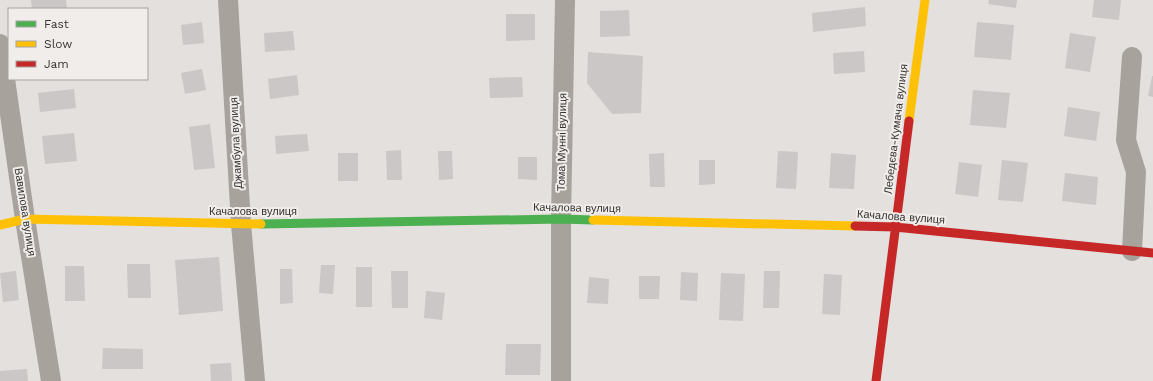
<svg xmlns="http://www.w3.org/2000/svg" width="1153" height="381" viewBox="0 0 1153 381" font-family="'Work Sans',sans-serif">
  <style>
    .building { fill: #cac7c6 }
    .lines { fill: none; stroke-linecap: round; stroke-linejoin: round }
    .street { stroke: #a7a29c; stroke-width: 20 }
    .fast { stroke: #4caf50; stroke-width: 9 }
    .slow { stroke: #ffc107; stroke-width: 9 }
    .jam { stroke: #c62828; stroke-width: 9 }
    .labels { text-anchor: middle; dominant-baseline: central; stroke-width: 4; stroke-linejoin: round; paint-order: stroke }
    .street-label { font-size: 11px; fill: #353433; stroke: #f1edea }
  </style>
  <rect width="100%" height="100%" fill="#e3e0de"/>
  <path class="building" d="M31,0H66L67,9H32Z
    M989,0H1017L1016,8L988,4Z
    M1094,0H1121L1119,20L1092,17Z
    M865,7L866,26L813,32L812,13Z
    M629,10L630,36L600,37V11Z
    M506,14H535V40L506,41Z
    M202,22L204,43L183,45L181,25Z
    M977,22L1014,25L1011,60L974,57Z
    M293,31L295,50L265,52L264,33Z
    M1070,33L1096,37L1090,72L1065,68Z
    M864,51L865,72L834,74L833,53Z
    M588,52L643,56L641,113L612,114L587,83Z
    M202,69L206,90L185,94L181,73Z
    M297,75L299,95L270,99L268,79Z
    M1152,76H1153V97L1148,96Z
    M522,77L523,97L490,98L489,78Z
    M74,89L76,108L40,112L38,93Z
    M973,90L1010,93L1006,128L970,125Z
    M1068,107L1100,112L1096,141L1064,136Z
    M210,124L215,168L194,170L189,127Z
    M74,133L77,161L45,164L42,136Z
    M307,134L309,151L276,154L275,136Z
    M401,150L402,180H387L386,151Z
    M438,151H452L453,179L439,180Z
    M778,151L798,152L796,189L776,188Z
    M338,153H358V181H338Z
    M664,153L665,187H650L649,154Z
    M831,153L856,155L854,189L829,188Z
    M518,157H537V180L518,179Z
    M699,160H715V184L699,185Z
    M1002,160L1028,163L1023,202L998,200Z
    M959,162L982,165L978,197L955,194Z
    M1065,173L1098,177L1096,205L1062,201Z
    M219,257L223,311L179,315L175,260Z
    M127,264H150L151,298H128Z
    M321,265H335L333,294L319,293Z
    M65,266H84L85,301H65Z
    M356,267H372V307H356Z
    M280,269H292L293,303L280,304Z
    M16,271L19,300L3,302L0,273Z
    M391,271H408V308H392Z
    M764,271H780L779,308H763Z
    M681,272L698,273L697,301L680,300Z
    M721,273L745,274L743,321L719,320Z
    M824,274L842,275L840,315L822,314Z
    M639,276H660L659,299H639Z
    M589,277L609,279L608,304L587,303Z
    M426,291L445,293L442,320L424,318Z
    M506,344H541L540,375H505Z
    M103,348L143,349V369H102Z
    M231,363L232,381H211L210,364Z
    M27,369L28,381H0V371Z"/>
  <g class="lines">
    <path class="street" d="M228,0L241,224L255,381
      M0,44L25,219L51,381
      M1132,251L1136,172L1126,140L1132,57
      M561,381V219L565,0"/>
    <path class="fast" d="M261,224L561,219L593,220"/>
    <path class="slow" d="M909,121L925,0
      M593,220L855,226
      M0,225L25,219L261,224"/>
    <path class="jam" d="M855,226L895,227L1153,253
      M876,381L909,121"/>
  </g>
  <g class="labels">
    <g class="street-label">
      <text transform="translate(896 129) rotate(-83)">Лебедєва-Кумача вулиця</text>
      <text transform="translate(562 142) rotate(-89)">Тома Мунні вулиця</text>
      <text transform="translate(236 143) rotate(-93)">Джамбула вулиця</text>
      <text transform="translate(577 208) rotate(1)">Качалова вулиця</text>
      <text x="253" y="211">Качалова вулиця</text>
      <text transform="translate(25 212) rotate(81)">Вавилова вулиця</text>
      <text transform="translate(901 217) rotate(4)">Качалова вулиця</text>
    </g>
  </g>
  <rect x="8" y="8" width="140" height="72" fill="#f1edea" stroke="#a6a3a1"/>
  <rect x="16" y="21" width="20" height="6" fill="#4caf50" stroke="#a6a3a1"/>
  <text x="44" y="28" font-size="12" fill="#353433">Fast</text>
  <rect x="16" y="41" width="20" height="6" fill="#ffc107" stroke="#a6a3a1"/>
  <text x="44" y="48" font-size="12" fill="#353433">Slow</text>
  <rect x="16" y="61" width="20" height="6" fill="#c62828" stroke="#a6a3a1"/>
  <text x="44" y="68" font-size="12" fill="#353433">Jam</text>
</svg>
